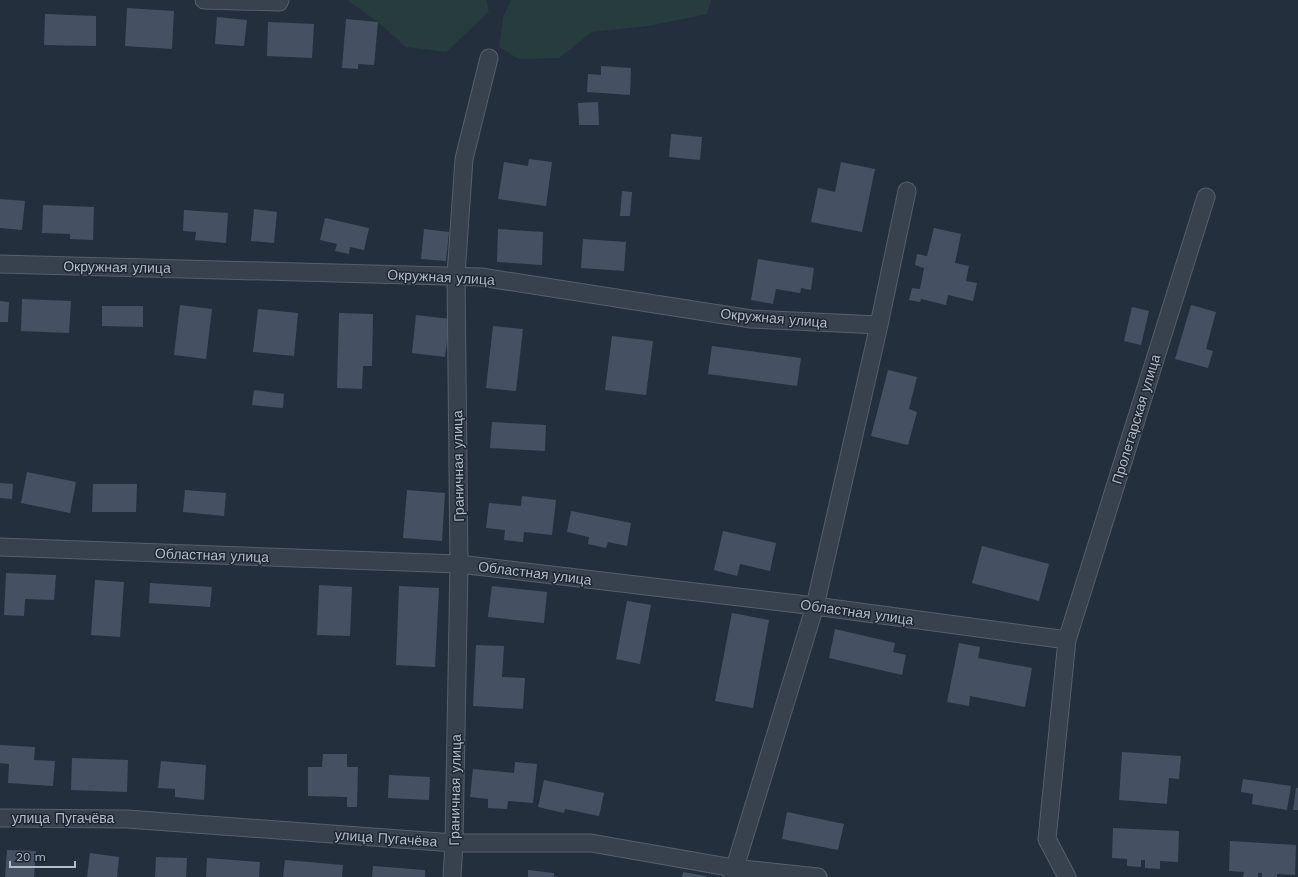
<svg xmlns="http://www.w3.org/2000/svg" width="1298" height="877" viewBox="0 0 1298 877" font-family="'Work Sans',sans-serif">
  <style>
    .green { fill: #263c3f }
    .building { fill: #455162 }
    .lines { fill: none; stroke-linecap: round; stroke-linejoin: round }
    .street-casing { stroke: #565f6c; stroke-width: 19 }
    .street { stroke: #38414e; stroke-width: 17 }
    .labels { text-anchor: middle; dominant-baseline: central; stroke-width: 3; stroke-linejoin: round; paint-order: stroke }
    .street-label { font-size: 14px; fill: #b4bcc9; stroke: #1d2633 }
  </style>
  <rect width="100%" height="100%" fill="#242f3e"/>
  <path class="green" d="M347,0H486L489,12L446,52L406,47L378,22Z
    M511,0H711L707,14L648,26L592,32L559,58L519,59L499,47L503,17Z"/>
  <path class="building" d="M127,8L174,11L172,49L125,46Z
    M45,14L96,16V46L44,45Z
    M217,17L247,20L244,46L215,44Z
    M346,19L378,22L374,65L358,64V69L342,68Z
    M268,22L314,24L312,58L267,56Z
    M601,66L631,68L630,95L587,92L588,74L601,75Z
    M598,102L599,125H579L578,103Z
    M671,134L702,137L700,160L669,157Z
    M529,159L552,162L546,206L498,199L504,162L528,166Z
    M841,162L875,169L862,232L811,222L818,188L835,192Z
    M622,191L632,192L630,216H620Z
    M0,199L25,201L22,230L0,228Z
    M43,205L94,207L93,240L70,239V234L42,233Z
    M254,209L277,212L274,243L251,241Z
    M184,210L228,213L226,243L195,240L196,232L183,231Z
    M325,218L369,228L364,250L350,247L349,254L335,251L337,244L320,240Z
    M934,228L961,234L955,263L969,266L966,281L977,283L973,301L948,295L946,305L921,299L920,302L909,300L912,288L920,289L924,268L915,265L917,254L927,256Z
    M424,229L449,232L446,261L421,259Z
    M498,229L543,232L542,265L497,262Z
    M583,239L626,242L624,271L581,268Z
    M758,259L814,268L811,290L801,288L800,293L776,289L773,304L751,300Z
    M22,299L71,301L69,333L21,331Z
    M0,301L9,302L8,322H0Z
    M180,305L212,309L206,359L174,355Z
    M1191,305L1216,312L1206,349L1213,351L1208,368L1175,359Z
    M102,306H143V327L102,326Z
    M1132,307L1149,311L1141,345L1124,341Z
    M258,309L298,313L294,356L253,352Z
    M339,313L373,314L372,366H363L362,389L337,388Z
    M416,315L450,319L445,357L412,353Z
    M493,326L523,329L516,391L486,388Z
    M612,336L653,341L646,395L605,390Z
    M712,346L801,358L797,386L708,374Z
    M888,370L917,377L909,409L917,412L908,445L871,436Z
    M254,390L284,394L283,408L252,405Z
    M492,422L546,425L545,451L490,448Z
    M27,472L76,482L70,513L21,503Z
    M0,483L13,484L12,499L0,498Z
    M93,484H137L136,512H92Z
    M185,490L226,493L224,516L183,512Z
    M407,490L445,493L442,541L403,538Z
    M522,496L556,500L552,535L524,532L523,542L504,540L505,530L486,528L489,503L521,506Z
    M571,511L631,523L627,546L608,542L606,548L588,544L589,537L567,532Z
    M723,531L776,543L770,571L740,564L737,576L714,570Z
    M982,546L1049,564L1039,601L972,583Z
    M6,573L56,575L54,600L25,599L24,616L4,615Z
    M95,580L124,582L120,637L91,635Z
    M150,583L212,587L210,607L149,603Z
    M319,585L352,587L350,636L317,635Z
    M399,586L439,588L435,667L396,665Z
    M492,586L547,592L544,623L488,617Z
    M627,601L651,605L640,664L616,659Z
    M732,613L769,620L753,708L715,701Z
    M835,629L895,643L893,652L906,655L902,675L829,658Z
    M959,643L980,647L978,658L1032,668L1025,707L970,696L969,706L947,702Z
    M476,645L504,646L502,677L525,678L523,709L473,706Z
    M0,745L35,747L34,760L55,761L53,786L8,783L9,764L0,763Z
    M1122,752L1181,756L1179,779L1169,778L1167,804L1119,800Z
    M323,754H347V767H358L357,807H347V797L308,796V767H322Z
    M72,758L128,760L127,792L71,790Z
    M161,761L206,765L204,800L175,797V789L158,788Z
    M515,762L537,764L533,803L508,801L507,809L488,808V799L470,797L473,769L514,773Z
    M389,775L430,777L429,800L388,798Z
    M1243,779L1291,786L1287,810L1252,804L1253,794L1241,792Z
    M544,780L604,793L599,816L565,809L564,813L538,807Z
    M1296,788H1298V810H1293Z
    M787,812L844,824L838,850L782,839Z
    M1113,828L1179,831L1178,862L1160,861V869L1145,868V860H1141V867L1127,866V859L1112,858Z
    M1230,841L1296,845L1295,875L1277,874V877H1262V873H1258V877H1243L1244,872L1229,871Z
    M7,850L36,851L34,877H5Z
    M90,853L119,857L117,877H87Z
    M156,857L187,858L186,877H155Z
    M207,858L260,862L259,877H206Z
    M285,860L343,865L342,877H283Z
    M373,866L425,870V877H372Z
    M528,870L554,873V877H528Z
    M683,872L706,876V877H682Z"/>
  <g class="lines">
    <defs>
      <path id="street" d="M204,0L279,2L280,0
        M0,264L481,277L751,319L879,325
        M0,547L459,564L815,606L1067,640
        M0,818L127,819L454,843H591L734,868L818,877
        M452,877L454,843L459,564L456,275L464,159L489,58
        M732,877L815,606L879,325L907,191
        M1067,877L1047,839L1067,640L1206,197"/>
    </defs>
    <use href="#street" class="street-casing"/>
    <use href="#street" class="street"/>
  </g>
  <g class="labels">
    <g class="street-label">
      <text transform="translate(117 267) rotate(1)">Окружная улица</text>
      <text transform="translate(441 277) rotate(3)">Окружная улица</text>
      <text transform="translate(774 318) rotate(5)">Окружная улица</text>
      <text transform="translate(1136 419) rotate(-73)">Пролетарская улица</text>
      <text transform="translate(458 466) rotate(-91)">Граничная улица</text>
      <text transform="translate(212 555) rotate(2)">Областная улица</text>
      <text transform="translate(535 573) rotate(7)">Областная улица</text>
      <text transform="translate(857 612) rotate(8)">Областная улица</text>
      <text transform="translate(455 790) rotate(-89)">Граничная улица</text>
      <text x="63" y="818">улица Пугачёва</text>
      <text transform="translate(386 838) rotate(4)">улица Пугачёва</text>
    </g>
  </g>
  <path d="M10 861v6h65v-6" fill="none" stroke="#b4bcc9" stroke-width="2"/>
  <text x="16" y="861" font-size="12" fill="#b4bcc9" stroke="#1d2633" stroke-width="3" paint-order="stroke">20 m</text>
</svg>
